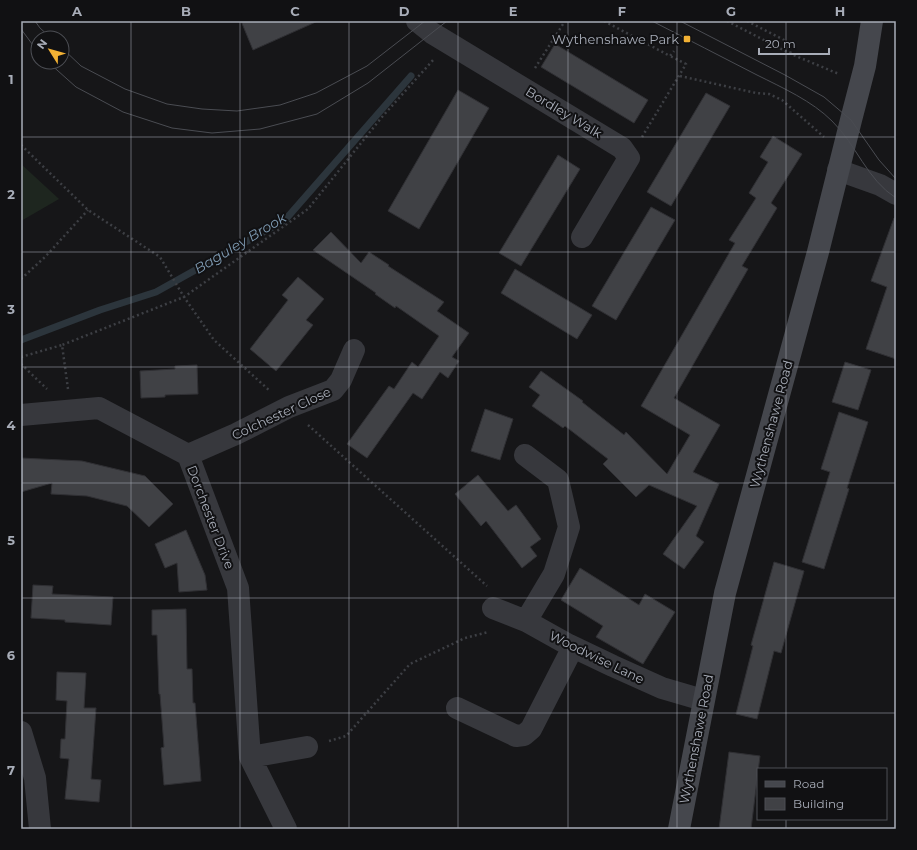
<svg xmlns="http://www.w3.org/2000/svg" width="917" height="850" viewBox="0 0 917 850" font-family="Montserrat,sans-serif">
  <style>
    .green { fill: #1e261f }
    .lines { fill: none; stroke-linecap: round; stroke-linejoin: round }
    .stream { stroke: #2c353c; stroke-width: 7 }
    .building { fill: #404145; stroke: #303034 }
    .path { stroke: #3d3f44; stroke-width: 2.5; stroke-dasharray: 2 3; stroke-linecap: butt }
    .minor { stroke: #37383d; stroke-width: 22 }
    .secondary { stroke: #45474d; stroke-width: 22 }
    .tram { stroke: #4a4c52; stroke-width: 1 }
    .grid { fill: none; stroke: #a8adb8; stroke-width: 1; stroke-opacity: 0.55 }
    .poi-dot { fill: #f2b134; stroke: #111113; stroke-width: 1.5 }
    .labels { text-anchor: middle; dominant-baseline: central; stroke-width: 4; stroke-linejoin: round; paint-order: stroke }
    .poi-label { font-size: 13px; fill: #a8adb8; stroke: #111113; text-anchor: end }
    .street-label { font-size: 13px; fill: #a8adb8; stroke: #111113 }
    .water-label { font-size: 14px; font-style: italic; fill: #7f9bb3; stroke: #111113 }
    .neatline { fill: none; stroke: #a8adb8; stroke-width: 1.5 }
    .grid-label { font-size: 13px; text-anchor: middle; font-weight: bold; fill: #a8adb8 }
  </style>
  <rect width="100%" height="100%" fill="#161618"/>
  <path class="green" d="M21,164L59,199L21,221Z"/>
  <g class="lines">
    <path class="stream" d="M21,340L100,310L156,292L285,220L411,76"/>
  </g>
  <path class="building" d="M241,21H318L253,50Z
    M555,44L648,100L634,123L541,67Z
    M458,90L489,108L419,229L388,211Z
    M706,93L730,106L671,206L647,192Z
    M773,136L802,154L771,203L777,208L742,266L748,269L674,398L720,425L693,472L719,484L696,536L704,542L684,569L663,554L697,506L649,485L636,497L603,464L608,459L565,426L563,428L532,406L540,395L529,387L541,371L583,401L582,402L624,435L626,432L667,474L690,435L641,406L735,243L729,240L756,198L749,193L768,162L760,157Z
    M558,155L580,169L521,266L499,253Z
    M651,207L675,220L616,320L592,306Z
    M894,218L896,219V359L866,349L887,287L871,281Z
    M331,232L361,263L369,252L389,265L388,266L444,302L437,311L469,333L452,357L459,361L448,378L440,372L422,399L413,393L367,458L347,444L389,386L394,389L412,362L418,367L439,336L396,306L395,308L375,294L376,293L313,250Z
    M515,269L592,315L577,339L501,293Z
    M298,277L324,299L306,320L313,325L276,371L250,349L288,300L282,295Z
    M845,362L871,370L858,410L832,402Z
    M197,365L198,394L165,395V397L141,398L140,371L175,369V366Z
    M485,409L513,419L500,460L471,451Z
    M839,412L868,422L847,488L849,489L824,569L802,562L830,472L821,469Z
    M21,458L82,461L145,476L173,504L149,527L127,506L87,496L51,494L52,483L21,492Z
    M478,475L508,511L516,505L541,539L530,547L537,556L522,568L486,521L481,526L455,494Z
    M186,530L205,575L207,590L179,592L177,563L165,568L155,544Z
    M774,562L804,571L781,653L774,651L757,719L736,714L753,646L751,645Z
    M580,568L639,605L645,594L675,612L643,664L596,637L603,626L561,600Z
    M33,585L53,586L52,594L113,597L111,625L65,622V620L31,618Z
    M186,609L187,669H192L193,703H195L201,781L164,785L161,748L164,747L160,694H159L157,635H152V610Z
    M57,672L86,673L84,708H96L91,779L101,780L99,802L65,799L69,759L60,758L61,739H65L67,701L56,700Z
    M729,752L760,756L751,829H719Z"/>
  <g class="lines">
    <path class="path" d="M604,21L670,56L674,51
      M727,21L791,54L839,74
      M747,21L786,41L791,54
      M535,68L565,21
      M680,76L756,93L769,94L782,100L824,137
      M642,137L686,64L670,56
      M21,145L88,210L160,257L184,297L214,340L270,391
      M21,279L45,257L88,210
      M21,357L62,345
      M21,364L47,389
      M68,389L62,345L184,297L308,209L382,117L434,59
      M308,425L487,586
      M329,741L346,736L410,664L465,638L488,632"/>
    <path class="minor" d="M417,21L432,33L622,148L629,158L582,237
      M838,170L880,185L896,194
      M21,415L99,408L188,455L238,588L250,757L286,829
      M188,455L236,434L289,407L333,390L341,380L354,350
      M525,455L558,480L569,527L554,574L526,621
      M493,608L526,621L569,645L613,666L662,688L703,700
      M457,708L516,736L524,735L531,729L573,647
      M21,732L35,778L40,829
      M250,757L307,747"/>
    <path class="secondary" d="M679,829L725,593L818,252L851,120L865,66L872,21"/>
    <path class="tram" d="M35,21L40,28L51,38
      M652,21C687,39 722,57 757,75C783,88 812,101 832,121C856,144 867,180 896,198
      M680,21L785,75L824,97L851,120L879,160L896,179
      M21,29L38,52
      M62,48L81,66L125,89L167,104L202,109L237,111L280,105L316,93L367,66L425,21
      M48,62L76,87L123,112L172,128L212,133L260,129L317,114L368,83L447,21"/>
  </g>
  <path class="grid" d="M131,21V829M240,21V829M349,21V829M458,21V829M568,21V829M677,21V829M786,21V769M21,137H896M21,252H896M21,367H896M21,483H896M21,598H896M21,713H896M786,819V829"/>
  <rect class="poi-dot" x="683" y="35" width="8" height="8" rx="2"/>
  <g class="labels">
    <g class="poi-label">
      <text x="679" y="39">Wythenshawe Park</text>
    </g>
    <g class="street-label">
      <text transform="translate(564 112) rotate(31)">Bordley Walk</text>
      <text transform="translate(281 413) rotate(-25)">Colchester Close</text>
      <text transform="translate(771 424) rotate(-75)">Wythenshawe Road</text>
      <text transform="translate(211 517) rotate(69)">Dorchester Drive</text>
      <text transform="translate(597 657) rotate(26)">Woodwise Lane</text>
      <text transform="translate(696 739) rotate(-79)">Wythenshawe Road</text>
    </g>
    <g class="water-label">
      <text transform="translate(240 243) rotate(-31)">Baguley Brook</text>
    </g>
  </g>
  <rect width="917" height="850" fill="none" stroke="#111113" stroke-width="44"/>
  <rect x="757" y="768" width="130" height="52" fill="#111113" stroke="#4d4f55"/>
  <rect x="765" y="781" width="20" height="6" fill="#45474d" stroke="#4d4f55"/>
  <text x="793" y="788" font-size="12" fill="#a8adb8">Road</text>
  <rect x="765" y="798" width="20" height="12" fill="#404145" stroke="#4d4f55"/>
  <text x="793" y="808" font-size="12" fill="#a8adb8">Building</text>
  <g transform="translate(50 50) rotate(307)"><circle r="19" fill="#111113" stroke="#4d4f55"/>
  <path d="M0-3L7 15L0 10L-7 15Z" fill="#f2b134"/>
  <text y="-6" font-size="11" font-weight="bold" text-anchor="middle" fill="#a8adb8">N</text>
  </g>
  <path d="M759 48v6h70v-6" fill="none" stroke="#a8adb8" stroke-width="2"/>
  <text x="765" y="48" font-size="12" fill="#a8adb8" stroke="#111113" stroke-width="3" paint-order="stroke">20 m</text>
  <rect x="22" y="22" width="873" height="806" class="neatline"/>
  <g class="grid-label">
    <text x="77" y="16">A</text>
    <text x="186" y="16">B</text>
    <text x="295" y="16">C</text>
    <text x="404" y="16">D</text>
    <text x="513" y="16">E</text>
    <text x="622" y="16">F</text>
    <text x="731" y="16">G</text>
    <text x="840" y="16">H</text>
    <text x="11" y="84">1</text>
    <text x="11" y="199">2</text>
    <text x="11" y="314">3</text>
    <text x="11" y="430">4</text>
    <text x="11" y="545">5</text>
    <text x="11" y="660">6</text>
    <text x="11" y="775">7</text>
  </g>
</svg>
